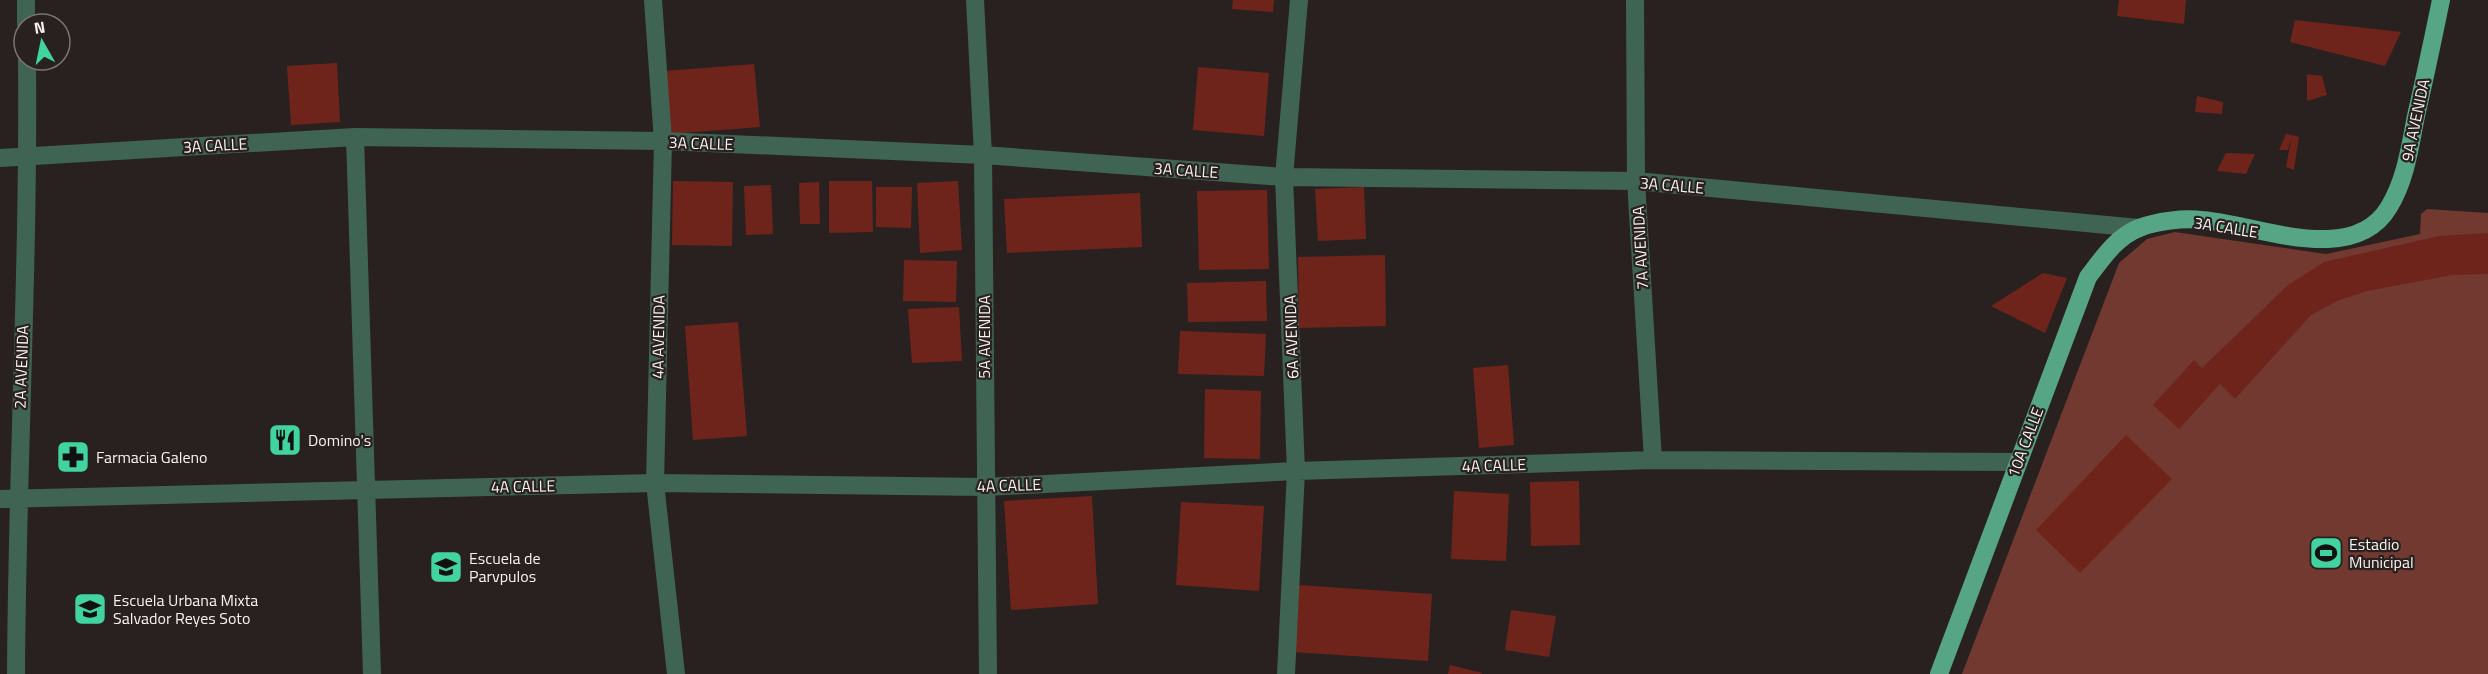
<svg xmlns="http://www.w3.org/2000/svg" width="2488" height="674" viewBox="0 0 2488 674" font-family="'Titillium Web',sans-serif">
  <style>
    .green { fill: #713930 }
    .building { fill: #6f241b }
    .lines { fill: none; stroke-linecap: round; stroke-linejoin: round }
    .minor { stroke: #406454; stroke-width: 18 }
    .major { stroke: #56a585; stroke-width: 18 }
    .labels { text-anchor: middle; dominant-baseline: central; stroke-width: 4.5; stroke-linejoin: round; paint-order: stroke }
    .street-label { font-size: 16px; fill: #f6f0ef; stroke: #292120 }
    .poi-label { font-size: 16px; fill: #f6f0ef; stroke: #292120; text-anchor: start }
  </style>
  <rect width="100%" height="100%" fill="#292120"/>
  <path class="green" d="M2427,209L2488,213V674H1962L2119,263L2147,239L2175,232L2326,254L2420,234L2421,214Z"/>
  <path class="building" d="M1233,0H1274L1273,12L1232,9Z
    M2119,0H2186L2184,24L2117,16Z
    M2295,20L2401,32L2385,66L2290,42Z
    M337,63L340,122L291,125L287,66Z
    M754,64L760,127L669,134L665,71Z
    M1198,67L1269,73L1264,136L1193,130Z
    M2307,74L2322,76L2327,95L2307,101Z
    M2197,96L2223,102L2222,114L2195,112Z
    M2286,134L2292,135L2299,137L2294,170L2286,167L2292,135L2288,150H2279Z
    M2226,153L2255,154L2246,174L2217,171Z
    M673,181L733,182L732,246L672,245Z
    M829,181H872L873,232L829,233Z
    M958,181L962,250L920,253L917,183Z
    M819,182L820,224H800L799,183Z
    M771,185L773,234L746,235L744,186Z
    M876,187H912L911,228L876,227Z
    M1364,187L1366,239L1318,241L1315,189Z
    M1267,190L1269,269L1199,270L1197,191Z
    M1140,193L1142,247L1007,253L1004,199Z
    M2488,233V274L2452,275L2367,291L2337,301L2311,315L2235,399L2220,384L2179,429L2153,405L2194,360L2202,368L2288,285L2324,262L2439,236Z
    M1385,255L1386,326L1299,328L1298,257Z
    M904,260L957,261L956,302L903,301Z
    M2043,273L2067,278L2045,333L1991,306Z
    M1266,281L1267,321L1188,322L1187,283Z
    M959,307L962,361L912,363L908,309Z
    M738,322L747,436L693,440L685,326Z
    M1180,331L1266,334L1264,376L1178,374Z
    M1508,365L1514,445L1479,448L1473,368Z
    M1205,389L1261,391L1260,459L1204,458Z
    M2126,435L2172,479L2080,573L2036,530Z
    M1579,481L1580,545L1531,546L1530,482Z
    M1454,491L1509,494L1506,561L1451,559Z
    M1092,496L1098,604L1011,610L1004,501Z
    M1181,502L1264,506L1259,591L1176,585Z
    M1298,585L1432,594L1428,661L1293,652Z
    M1511,610L1556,616L1549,657L1505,650Z
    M1450,665L1482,673V674H1448Z"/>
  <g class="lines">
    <path class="minor" d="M26,0V24
      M653,0L663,141L655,483L676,674
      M975,0L983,155L988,674
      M1635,0L1636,181L1653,460
      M355,137L372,674
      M0,158L355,137L663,141L983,155L1284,177L1636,181L2139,228
      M0,499L655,483L985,487L1296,471L1653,460L2017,462
      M16,674C17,469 29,265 27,60
      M1286,674L1296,471L1284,177L1299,0"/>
    <path class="major" d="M1939,674L2088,277C2102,259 2116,237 2139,228C2157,221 2183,218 2202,220C2255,224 2353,268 2389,207C2406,179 2410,146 2416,116C2425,77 2433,39 2441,0"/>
  </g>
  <defs>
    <symbol id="restaurant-square" viewBox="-11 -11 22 22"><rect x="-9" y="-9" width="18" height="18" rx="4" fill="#42d4a0" stroke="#292120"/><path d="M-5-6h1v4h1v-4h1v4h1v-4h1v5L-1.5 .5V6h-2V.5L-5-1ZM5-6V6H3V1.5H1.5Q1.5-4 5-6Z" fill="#111"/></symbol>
    <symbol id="pharmacy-square" viewBox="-11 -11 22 22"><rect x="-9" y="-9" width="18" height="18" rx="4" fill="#42d4a0" stroke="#292120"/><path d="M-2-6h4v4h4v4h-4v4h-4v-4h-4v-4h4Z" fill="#111"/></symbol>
    <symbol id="stadium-square" viewBox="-11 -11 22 22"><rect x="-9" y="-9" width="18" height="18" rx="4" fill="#42d4a0" stroke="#292120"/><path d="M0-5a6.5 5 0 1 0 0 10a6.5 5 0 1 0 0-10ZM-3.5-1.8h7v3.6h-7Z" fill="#111"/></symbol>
    <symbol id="school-square" viewBox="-11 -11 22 22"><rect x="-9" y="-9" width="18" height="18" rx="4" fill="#42d4a0" stroke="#292120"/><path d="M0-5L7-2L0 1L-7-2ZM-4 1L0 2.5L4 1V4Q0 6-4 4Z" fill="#111"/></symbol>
  </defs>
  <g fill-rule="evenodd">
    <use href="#restaurant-square" x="266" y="421" width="38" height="38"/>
    <use href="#pharmacy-square" x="54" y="438" width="38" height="38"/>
    <use href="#stadium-square" x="2307" y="534" width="38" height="38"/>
    <use href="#school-square" x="427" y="548" width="38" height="38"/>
    <use href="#school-square" x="71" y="590" width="38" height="38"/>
  </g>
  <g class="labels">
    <g class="street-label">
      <text transform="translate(2415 120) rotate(-78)">9A AVENIDA</text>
      <text transform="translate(701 143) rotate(2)">3A CALLE</text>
      <text transform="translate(215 145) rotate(-3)">3A CALLE</text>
      <text transform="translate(1186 170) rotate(4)">3A CALLE</text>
      <text transform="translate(1672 185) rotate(5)">3A CALLE</text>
      <text transform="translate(2226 227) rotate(9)">3A CALLE</text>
      <text transform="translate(1640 248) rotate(-93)">7A AVENIDA</text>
      <text transform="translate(658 337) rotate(-89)">4A AVENIDA</text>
      <text transform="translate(984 337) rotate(-90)">5A AVENIDA</text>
      <text transform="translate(1291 337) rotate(-92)">6A AVENIDA</text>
      <text transform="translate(21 367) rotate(-88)">2A AVENIDA</text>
      <text transform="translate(2025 442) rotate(-69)">10A CALLE</text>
      <text transform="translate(1494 465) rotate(-2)">4A CALLE</text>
      <text transform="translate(1009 485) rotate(-2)">4A CALLE</text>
      <text transform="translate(523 486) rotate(-1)">4A CALLE</text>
    </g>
    <g class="poi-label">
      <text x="308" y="440">Domino's</text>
      <text x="96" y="457">Farmacia Galeno</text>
      <text x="2349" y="544">Estadio<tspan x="2349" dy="18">Municipal</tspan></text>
      <text x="469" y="558">Escuela de<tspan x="469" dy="18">Parvpulos</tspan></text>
      <text x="113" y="600">Escuela Urbana Mixta<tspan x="113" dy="18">Salvador Reyes Soto</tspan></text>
    </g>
  </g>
  <g transform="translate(42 42) rotate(351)"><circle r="28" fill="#292120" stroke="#7b7473" stroke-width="1.5"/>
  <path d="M0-4.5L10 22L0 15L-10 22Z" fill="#42d4a0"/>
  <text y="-9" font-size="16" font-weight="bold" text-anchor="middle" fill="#f6f0ef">N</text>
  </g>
</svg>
